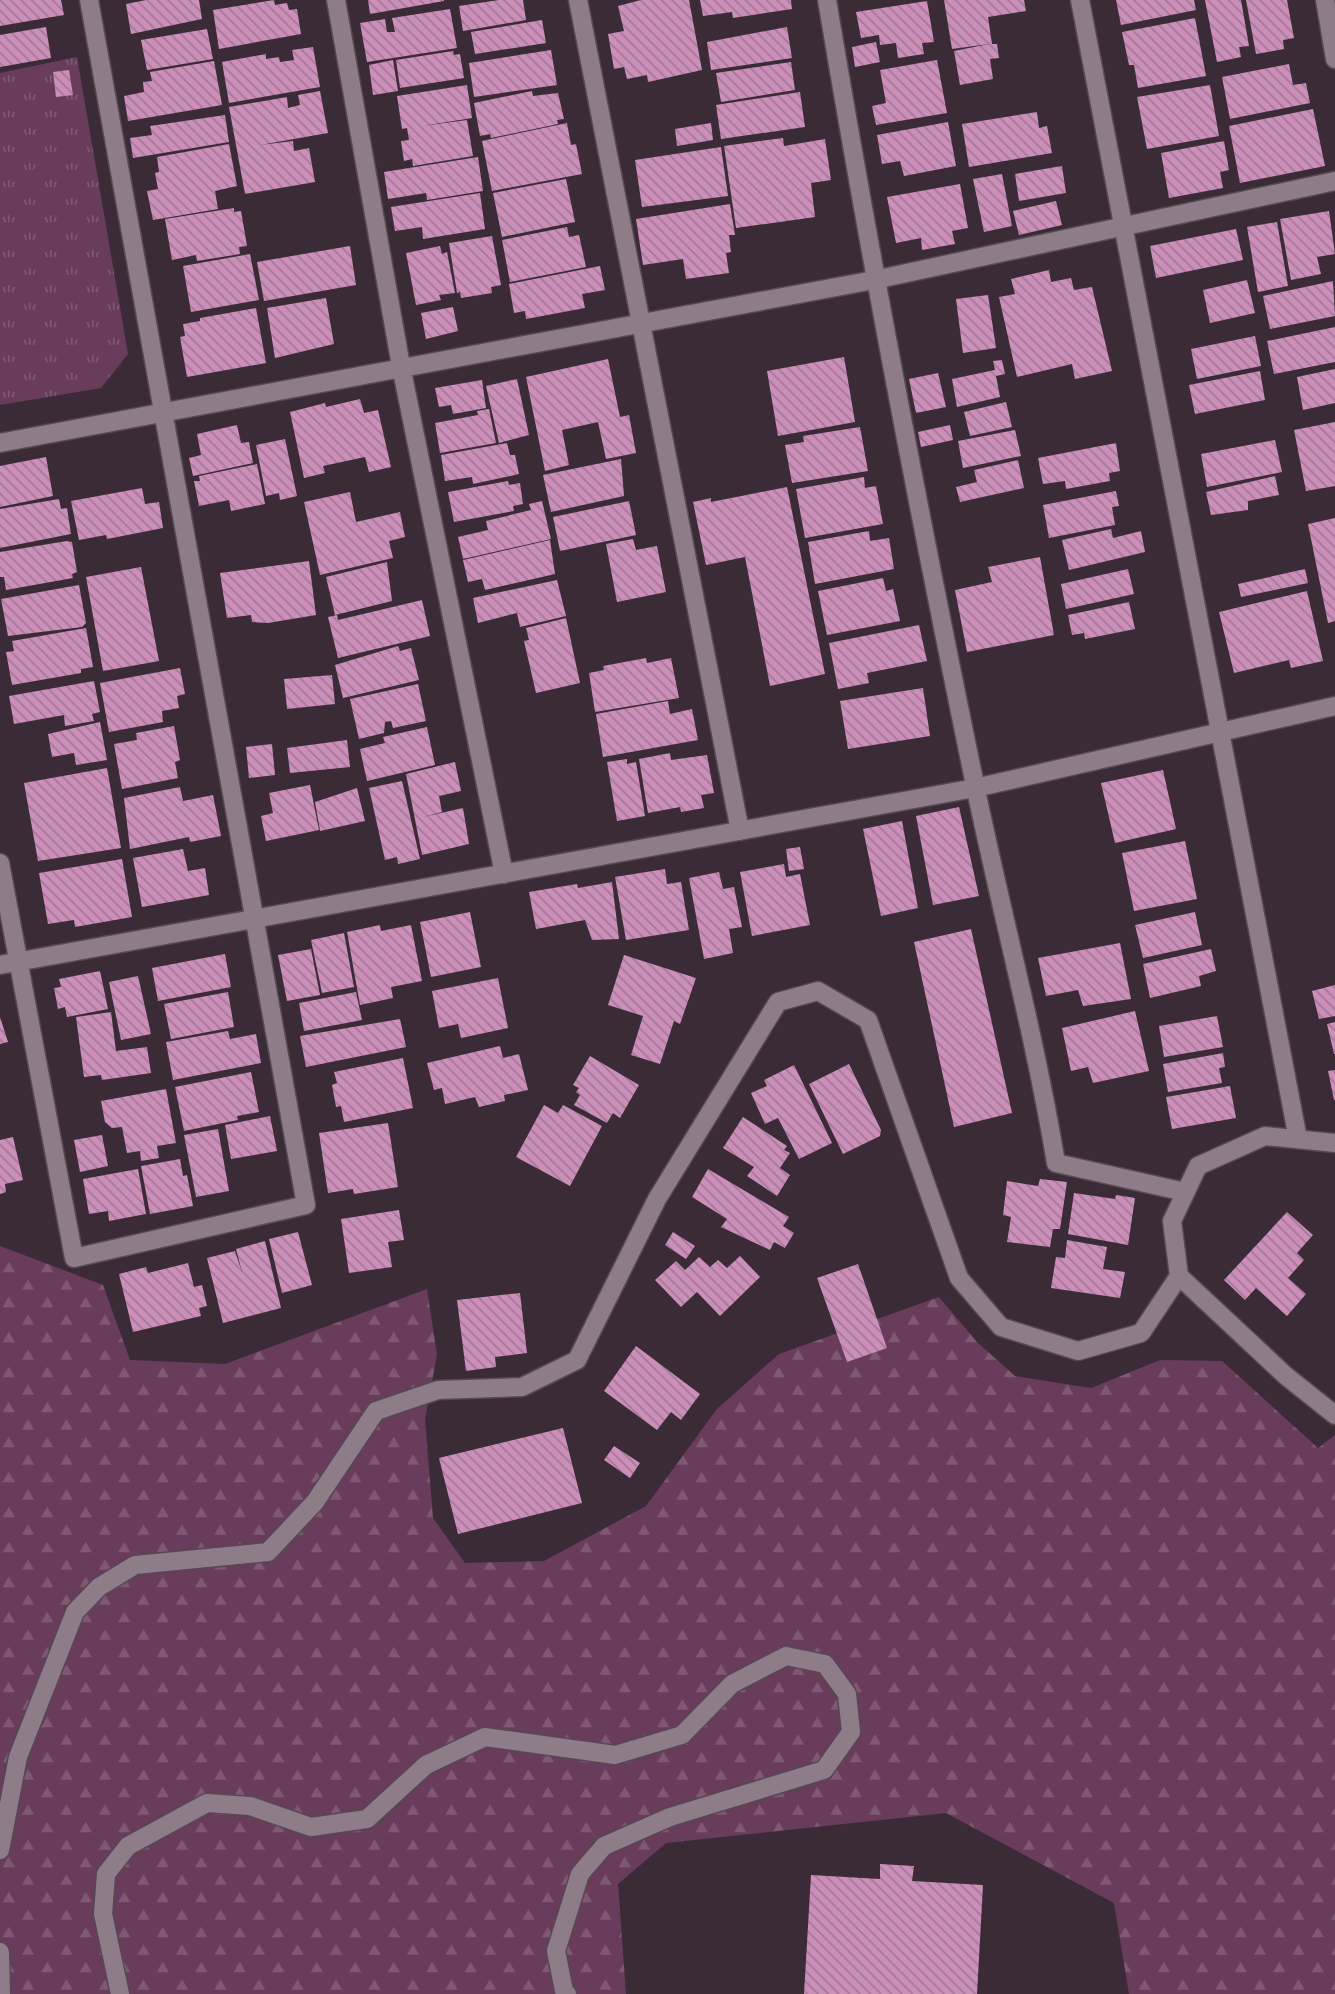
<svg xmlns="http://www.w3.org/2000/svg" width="1335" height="1994" viewBox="0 0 1335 1994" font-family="Figtree,sans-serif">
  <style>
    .forest { fill: url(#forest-firs) }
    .park { fill: url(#park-tufts) }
    .building { fill: url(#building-back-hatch) }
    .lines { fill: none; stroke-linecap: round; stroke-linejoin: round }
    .minor-casing { stroke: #554952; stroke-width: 21 }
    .tertiary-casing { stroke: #554952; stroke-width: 21 }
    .minor { stroke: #8e7c88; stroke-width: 18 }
    .tertiary { stroke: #8e7c88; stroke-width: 18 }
  </style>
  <defs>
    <pattern id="forest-firs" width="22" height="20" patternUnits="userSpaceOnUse" patternTransform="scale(1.75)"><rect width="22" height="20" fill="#693c5c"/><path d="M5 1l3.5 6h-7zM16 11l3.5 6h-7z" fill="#7f5873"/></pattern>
    <pattern id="park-tufts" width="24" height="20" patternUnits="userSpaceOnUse" patternTransform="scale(1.75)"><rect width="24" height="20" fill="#693c5c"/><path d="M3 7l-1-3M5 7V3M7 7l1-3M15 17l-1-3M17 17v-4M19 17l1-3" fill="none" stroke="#7f5873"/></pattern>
    <pattern id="building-back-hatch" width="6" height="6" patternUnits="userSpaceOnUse" patternTransform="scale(1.75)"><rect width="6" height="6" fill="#cc8fba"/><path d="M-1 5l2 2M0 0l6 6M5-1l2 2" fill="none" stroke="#a47897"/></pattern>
  </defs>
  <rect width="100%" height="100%" fill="#3b2b36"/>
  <path class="forest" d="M0,1246L103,1285L130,1360L225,1364L427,1289L437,1355L425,1419L433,1518L465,1563L544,1561L646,1506L717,1409L779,1354L939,1297L977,1342L1015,1376L1091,1388L1160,1360L1222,1361L1318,1448L1335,1435V1994H1129L1114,1903L946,1813L666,1843L618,1884L626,1994H0Z"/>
  <path class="park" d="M77,57L128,354L101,388L0,405V73Z"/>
  <path class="building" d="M0,0H61L64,15L0,26Z
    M146,0H199L202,19L131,34L126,4Z
    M274,0L275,5L287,3L289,10L297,9L301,34L219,49L213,10Z
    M368,0H444V1L370,14Z
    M499,0H523L526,20L463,31L459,6Z
    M689,0L702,70L648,82L647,75L627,79L624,67L614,69L608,34L624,31L618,6L641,0Z
    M700,0H791L792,9L733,18L732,12L703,16Z
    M944,0H1024L1026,11L988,17L992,44H997L999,58L990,59L993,79L960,85L954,51L989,44L952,49Z
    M1116,0H1194L1196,10L1121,25Z
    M1205,0H1241L1249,46L1239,47L1241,57L1217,62Z
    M1246,0H1287L1294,38L1283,40L1284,49L1256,54Z
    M927,1L934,42L922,43L924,54L898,58L896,43L880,45L879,35L861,38L856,12Z
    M450,9L457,48L367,62L360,23L385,19L387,32H395L392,18Z
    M1195,18L1206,76L1138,88L1134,65H1129L1122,32Z
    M542,20L546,43L475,54L471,32Z
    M46,27L51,58L0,67V35Z
    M787,27L792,58L711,70L707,42Z
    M207,29L213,59L147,70L141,40Z
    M876,42L880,62L855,67L852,47Z
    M313,47L320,87L229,103L222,62L266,54V59L279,57L280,62L294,60L292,50Z
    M551,50L557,85L474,97L469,63Z
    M453,51L454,55L460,54L464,78L400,88L396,60Z
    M393,60L398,91L373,95L369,65Z
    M937,60L947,113L876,125L872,106L886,103L880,70Z
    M214,61L222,105L128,121L124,96L144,92L143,82L152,81L150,72Z
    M791,62L795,90L721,102L716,73Z
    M1289,64L1293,85L1306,83L1310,103L1230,119L1222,77Z
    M69,70L73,95L56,97L53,72Z
    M467,85L472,118L422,126L467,120L473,156L413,166L412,159L404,161L401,141L409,140L407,128L402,129L397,96Z
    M1210,85L1219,136L1147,149L1137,97Z
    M320,91L328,133L260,145L293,141L294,151L309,148L315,182L245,194L229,107L287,97L288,108L300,105L298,95Z
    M532,91L533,96L558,93L564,119L557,120L558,124L491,138L490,134L480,136L474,103Z
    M800,92L805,127L721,139L716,105Z
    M1313,109L1325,166L1240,183L1229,126Z
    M1037,112L1039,128L1047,126L1052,153L969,167L962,124Z
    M225,115L229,142L133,158L130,138L152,135L150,126Z
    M948,122L956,166L904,176L900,161L882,164L877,135Z
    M567,123L571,145L576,144L582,174L492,191L482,141Z
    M711,123L713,140L677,146L675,129Z
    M783,138L784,146L825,139L831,180L811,183L815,217L736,228L724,146Z
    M1224,141L1229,170L1220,172L1223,188L1169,198L1161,153Z
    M229,144L237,186L215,191L218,209L153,220L147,191L158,189L155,173L159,172L157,157Z
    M721,147L728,196L642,207L635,160Z
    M478,157L483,191L427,200L426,193L388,199L384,172Z
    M1062,166L1066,193L1019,201L1015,174Z
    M1002,174L1012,226L984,232L973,179Z
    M566,179L575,222L502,237L493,193Z
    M960,184L968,228L952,231L955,244L922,250L921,238L896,243L887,197Z
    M480,193L485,229L423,239L422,227L395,231L391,207Z
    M1056,201L1062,225L1019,235L1013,211Z
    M730,204L735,235H729L731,252L726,253L729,273L686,279L683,259L643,265L636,219Z
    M234,208V212L241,211L247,246L239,247L240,254L197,261L196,255L172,260L165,219Z
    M1329,211L1335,254L1317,257L1321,274L1291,280L1280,219Z
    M1277,222L1288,286L1258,292L1247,227Z
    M567,227L569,237L579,235L586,267L510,282L502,240Z
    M1236,229L1243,260L1156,278L1150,246Z
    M492,236L501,285L491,287L492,293L461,298L460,292L457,293L449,243Z
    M350,246L356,285L264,301L257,262Z
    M440,246L442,254L447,252L455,293L439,295L441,300L416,305L406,253Z
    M250,254L259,300L191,312L183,266Z
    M600,266L605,290L582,294L585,308L526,319L525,311L514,313L509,284Z
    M1049,270L1051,282L1071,278L1074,290L1092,287L1112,371L1075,379L1072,364L1017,377L999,297L1015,294L1011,279Z
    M1247,280L1255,313L1210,323L1203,290Z
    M1333,281L1335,316L1270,329L1263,296Z
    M988,295L996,348L963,353L956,299Z
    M326,298L334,344L275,358L267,308Z
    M453,307L458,331L426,339L421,313Z
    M256,308L266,363L187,377L180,337L185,336L183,324L200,321V318Z
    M1335,327V362L1274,374L1267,341Z
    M1255,336L1261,366L1197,379L1191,349Z
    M844,357L855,422L778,436L767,371Z
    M608,359L620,417L629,415L636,453L606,459L598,422L562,430L569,465L545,471L526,377Z
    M1002,360L1005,374L996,376L1000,397L957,407L952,379L995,370L993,361Z
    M1335,369V403L1303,410L1297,377Z
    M1260,371L1265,400L1195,414L1189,385Z
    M938,373L946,407L916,413L909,379Z
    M517,379L529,435L499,443L486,386Z
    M482,380L486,408L453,414L451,405L439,407L435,388Z
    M360,399L364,413L378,410L391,467L369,472L365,457L323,466L325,473L304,478L290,412L325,403L326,407Z
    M1006,402L1012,427L970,436L964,412Z
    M489,409L496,443L440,453L435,423L478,415L477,411Z
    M1335,422V486L1306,491L1294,430Z
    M237,425L241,443L249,442L253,463L193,476L189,458L201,455L197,434Z
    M950,425L953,440L921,447L918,432Z
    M860,427L868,471L792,483L785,445L804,442L803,436Z
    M1015,430L1021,456L963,468L958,441Z
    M285,439L297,496L280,500L279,493L266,496L256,445Z
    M1275,440L1282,472L1207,487L1201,454Z
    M507,443L510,455H515L519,474L473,484L472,477L445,481L441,455Z
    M1116,443L1120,471L1109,473L1110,481L1066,489L1065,481L1043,484L1038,458Z
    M46,457L53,496L0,507V466Z
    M621,459L624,496L551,512L543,475Z
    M1018,460L1024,488L960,502L956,487L977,482L974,470Z
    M257,464L265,504L231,511L229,500L199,506L194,481H200L199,476Z
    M1275,476L1279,495L1248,501V510L1211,515L1206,492Z
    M864,477L865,488L876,486L883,524L805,538L796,489Z
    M508,481L509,485L520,483L523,504L513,506L514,511L454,522L448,492Z
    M787,487L825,674L770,686L745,557L706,565L693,502L711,498V502Z
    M142,488L145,504L159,502L163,528L107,539L106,535L79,540L71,501Z
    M1116,491L1119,506L1112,507L1115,525L1049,538L1043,505Z
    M350,492L356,522L400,512L405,537L389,541L393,558L320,575L304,502Z
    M59,499L61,509L67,508L71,534L0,548V509Z
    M542,501L551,539L463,559L458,537L488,530L486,521L531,510L529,504Z
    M629,501L636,535L560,551L553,517Z
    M1335,518V621L1328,623L1308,524Z
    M1111,529L1113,538L1141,531L1145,552L1069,570L1062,540Z
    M869,531L870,541L889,538L894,569L815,584L808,542Z
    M633,539L636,550L657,546L666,592L617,602L606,544Z
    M550,540L555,574L485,590L482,579L468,582L463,560Z
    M67,541L72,542L77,572L72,574L73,578L6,590L4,577H0V552Z
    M1040,557L1054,635L967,652L955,590L992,582L988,567Z
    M309,561L316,615L268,623L252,622L251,615L227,618L220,573Z
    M387,562L392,601L335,615L326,577Z
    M141,567L159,661L103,671L86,577Z
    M1128,569L1134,594L1066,609L1061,584Z
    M1305,569L1308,583L1241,597L1238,584Z
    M883,578L886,591L893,589L900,621L827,635L818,591Z
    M557,580L566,616L520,627L517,613L478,623L473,598Z
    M79,585L86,623L82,627L8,636L1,599Z
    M1307,591L1323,661L1291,668L1289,660L1234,673L1219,612Z
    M422,600L430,636L338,658L328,617L337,615L338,620Z
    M1129,602L1135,629L1085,639L1084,633L1072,635L1068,615Z
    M566,618L580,683L536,693L524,641L529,640L526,628Z
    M919,625L927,661L867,673L869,683L838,689L829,643Z
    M86,628L93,667L81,669V673L12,685L6,652L14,651L12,641Z
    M398,646L400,651L411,648L419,680L343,698L335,665Z
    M646,658L647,663L671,658L679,698L595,712L589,673L604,670L603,666Z
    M180,668L185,694L177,696L179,708L162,711L163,722L109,732L100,683Z
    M332,675L335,704L287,709L284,679Z
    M94,681L100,712L92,714L94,721L65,726L64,715L14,724L9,696Z
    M418,684L426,721L393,728L391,721L385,722L384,733L359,739L350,699Z
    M923,688L930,736L848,749L840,701Z
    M668,701L670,714L692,709L698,740L603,757L596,714Z
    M100,722L107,760L76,765L74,753L52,757L48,734Z
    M174,726L180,760L175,762L178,778L122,789L114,744L137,740L136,733Z
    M427,727L435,765L367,781L360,749L385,743L383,737Z
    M347,740L350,767L290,773L287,748Z
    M272,744L275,775L249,778L246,747Z
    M670,753L671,760L707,755L714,793L701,795L704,808L681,812L680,807L648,813L639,759Z
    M627,759V764L636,762L645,816L617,821L607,762Z
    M455,762L461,791L439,796L442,812L423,817L463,808L469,844L422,855L406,774Z
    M107,768L121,848L38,861L24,783Z
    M1163,770L1176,829L1115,843L1101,783Z
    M402,781L420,859L398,864L397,857L385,860L369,788Z
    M310,785L319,830L266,841L261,816L273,813L269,793Z
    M180,787L183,801L213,795L221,836L190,842L189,837L130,849L124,798Z
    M357,788L365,821L320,831L315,802Z
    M959,807L979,896L933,905L916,816Z
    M902,821L918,908L881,916L863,829Z
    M1185,841L1197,899L1134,911L1122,853Z
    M800,847L804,869L789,871L786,849Z
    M183,849L188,871L205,868L209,895L142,907L133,858Z
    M122,859L132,917L75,927L74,920L48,924L39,873Z
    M784,864L786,877L800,874L810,925L752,936L740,872Z
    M665,869L667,884L681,882L689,930L626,940L615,877Z
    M719,872L723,889L734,887L742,927L729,929L733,953L704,959L689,878Z
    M612,882L619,939L592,940L585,920L536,929L529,892L577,884L578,888Z
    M470,912L481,967L431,977L420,922Z
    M1195,912L1202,945L1143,958L1135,925Z
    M380,925L381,931L411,925L422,981L391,987L393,998L360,1005L347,932Z
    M971,929L1012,1113L954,1127L914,942Z
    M344,933L354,987L322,993L311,940Z
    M1120,943L1131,999L1083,1006L1078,990L1046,996L1038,958Z
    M311,949L320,995L287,1001L278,955Z
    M1211,949L1216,971L1199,976L1201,986L1150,998L1143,964Z
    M225,954L231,987L158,1001L152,968Z
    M624,955L696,978L680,1024L674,1021L660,1064L631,1055L643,1016L608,1005Z
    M100,971L108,1009L67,1017L65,1007L58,1009L54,988L61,987L59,979Z
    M138,976L151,1034L121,1040L109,982Z
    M498,978L508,1028L461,1038L458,1024L439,1028L432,991Z
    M1335,985V1016L1319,1019L1312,991Z
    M228,992L234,1027L171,1039L164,1004Z
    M356,992L362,1020L304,1031L299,1003Z
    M1135,1011L1149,1071L1093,1083L1088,1067L1071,1071L1062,1028Z
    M111,1012L116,1051L147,1047L151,1073L102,1080L101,1075L84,1077L76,1017Z
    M1217,1016L1223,1047L1164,1057L1159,1026Z
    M0,1017L8,1042L0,1044Z
    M400,1019L406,1047L306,1067L300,1036Z
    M1335,1022V1054H1334L1327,1024Z
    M228,1031L230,1039L256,1034L261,1063L173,1080L166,1042Z
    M500,1046L503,1058L519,1054L528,1090L504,1095L505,1101L479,1107L475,1097L445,1104L442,1088L434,1090L427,1063Z
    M1223,1053L1225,1067L1219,1068L1222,1083L1168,1092L1163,1064Z
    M590,1056L639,1085L620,1118L613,1113L607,1123L574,1105L580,1095L576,1092L579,1088L573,1085Z
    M403,1058L413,1108L344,1122L341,1106L336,1107L332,1085L337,1083L334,1072Z
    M849,1064L881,1130L880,1136L843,1154L809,1084Z
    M794,1065L832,1143L799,1159L778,1118L765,1124L751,1093L767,1086L764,1080Z
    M1335,1070V1100H1334L1328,1071Z
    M251,1072L259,1112L237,1116L238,1120L184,1131L175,1087Z
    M1230,1086L1236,1118L1172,1129L1166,1097Z
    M166,1089L176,1143L157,1146L159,1158L141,1161L140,1151L127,1153L122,1127L112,1128L105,1122L101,1101Z
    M544,1105L558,1113L563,1105L602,1126L570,1186L516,1157Z
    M270,1116L277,1151L231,1159L225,1125Z
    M743,1117L787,1146L784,1150L790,1153L780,1168L790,1175L777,1196L747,1176L754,1167L723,1148Z
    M388,1123L398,1187L354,1194L353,1189L328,1193L319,1133Z
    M218,1129L229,1191L196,1197L184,1135Z
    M102,1135L108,1166L80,1172L74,1140Z
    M13,1137L23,1180L5,1184L6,1192L0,1194V1140Z
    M180,1159L183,1176L187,1175L193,1206L150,1214L141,1166Z
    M138,1169L146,1214L109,1221L108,1211L89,1214L83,1179Z
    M708,1169L789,1217L783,1226L794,1233L785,1248L774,1242L770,1250L721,1227L727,1219L692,1197Z
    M1040,1179L1067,1182L1060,1229H1053L1050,1247L1007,1242L1011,1217L1003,1215L1007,1181L1038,1186Z
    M1074,1193L1115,1199L1116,1195L1135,1198L1128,1245L1068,1234Z
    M399,1210L404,1240L388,1242L392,1267L349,1273L341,1219Z
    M1287,1212L1313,1235L1297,1253L1304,1260L1288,1278L1306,1294L1287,1316L1256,1288L1245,1300L1224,1280Z
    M298,1232L312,1285L282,1293L269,1239Z
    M673,1232L695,1246L686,1259L665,1245Z
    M1067,1240L1107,1247L1103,1269L1125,1272L1120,1298L1051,1288L1056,1257L1065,1258Z
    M265,1241L281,1308L223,1323L207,1258L235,1251L242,1272L236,1249Z
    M740,1256L760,1277L720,1316L697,1292L681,1307L655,1280L676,1261L685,1270L699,1257L710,1267L718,1260L727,1268Z
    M188,1263L194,1287L202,1285L207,1306L199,1308L201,1316L133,1332L119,1274L146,1267L148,1273Z
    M858,1264L887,1348L847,1362L817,1278Z
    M520,1293L527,1353L495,1357L496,1367L466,1371L457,1300Z
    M636,1346L700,1394L681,1420L671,1412L657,1430L604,1391Z
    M563,1428L582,1503L458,1534L439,1458Z
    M614,1446L640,1463L630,1478L604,1460Z
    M880,1864L914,1866L912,1881L983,1885L977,1994H804L811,1875L880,1879Z"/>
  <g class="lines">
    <defs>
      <path id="minor" d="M336,0L401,366L504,874
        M578,0L740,831
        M827,0C871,263 921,524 975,785C1001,911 1035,1036 1056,1163L1185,1192
        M1080,0L1298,1139
        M1325,0L1335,59
        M0,443L874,280L1335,181
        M0,863L74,1258L306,1205L89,0
        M0,965L975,788L1335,706
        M0,1850L18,1757L75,1612L99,1587L135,1565L268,1552L315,1502L376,1411L438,1390L522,1387L577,1360L657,1199L778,1002L818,991L868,1020L959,1278L1001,1327L1078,1351L1141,1333L1179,1276
        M0,1952L1,1994
        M120,1994L103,1914L106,1874L128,1846L207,1803L250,1806L311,1827L367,1819L426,1765L485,1737L615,1755L682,1735L732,1684L786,1656L825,1664L847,1694L851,1732L824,1770L670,1817L604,1846L580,1874L556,1951L564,1991L567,1994"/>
      <path id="tertiary" d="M1335,1143L1265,1136L1198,1166L1172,1221L1179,1276L1286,1376L1335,1415"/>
    </defs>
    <use href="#minor" class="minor-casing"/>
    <use href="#tertiary" class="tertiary-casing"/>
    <use href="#minor" class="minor"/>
    <use href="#tertiary" class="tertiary"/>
  </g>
</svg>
